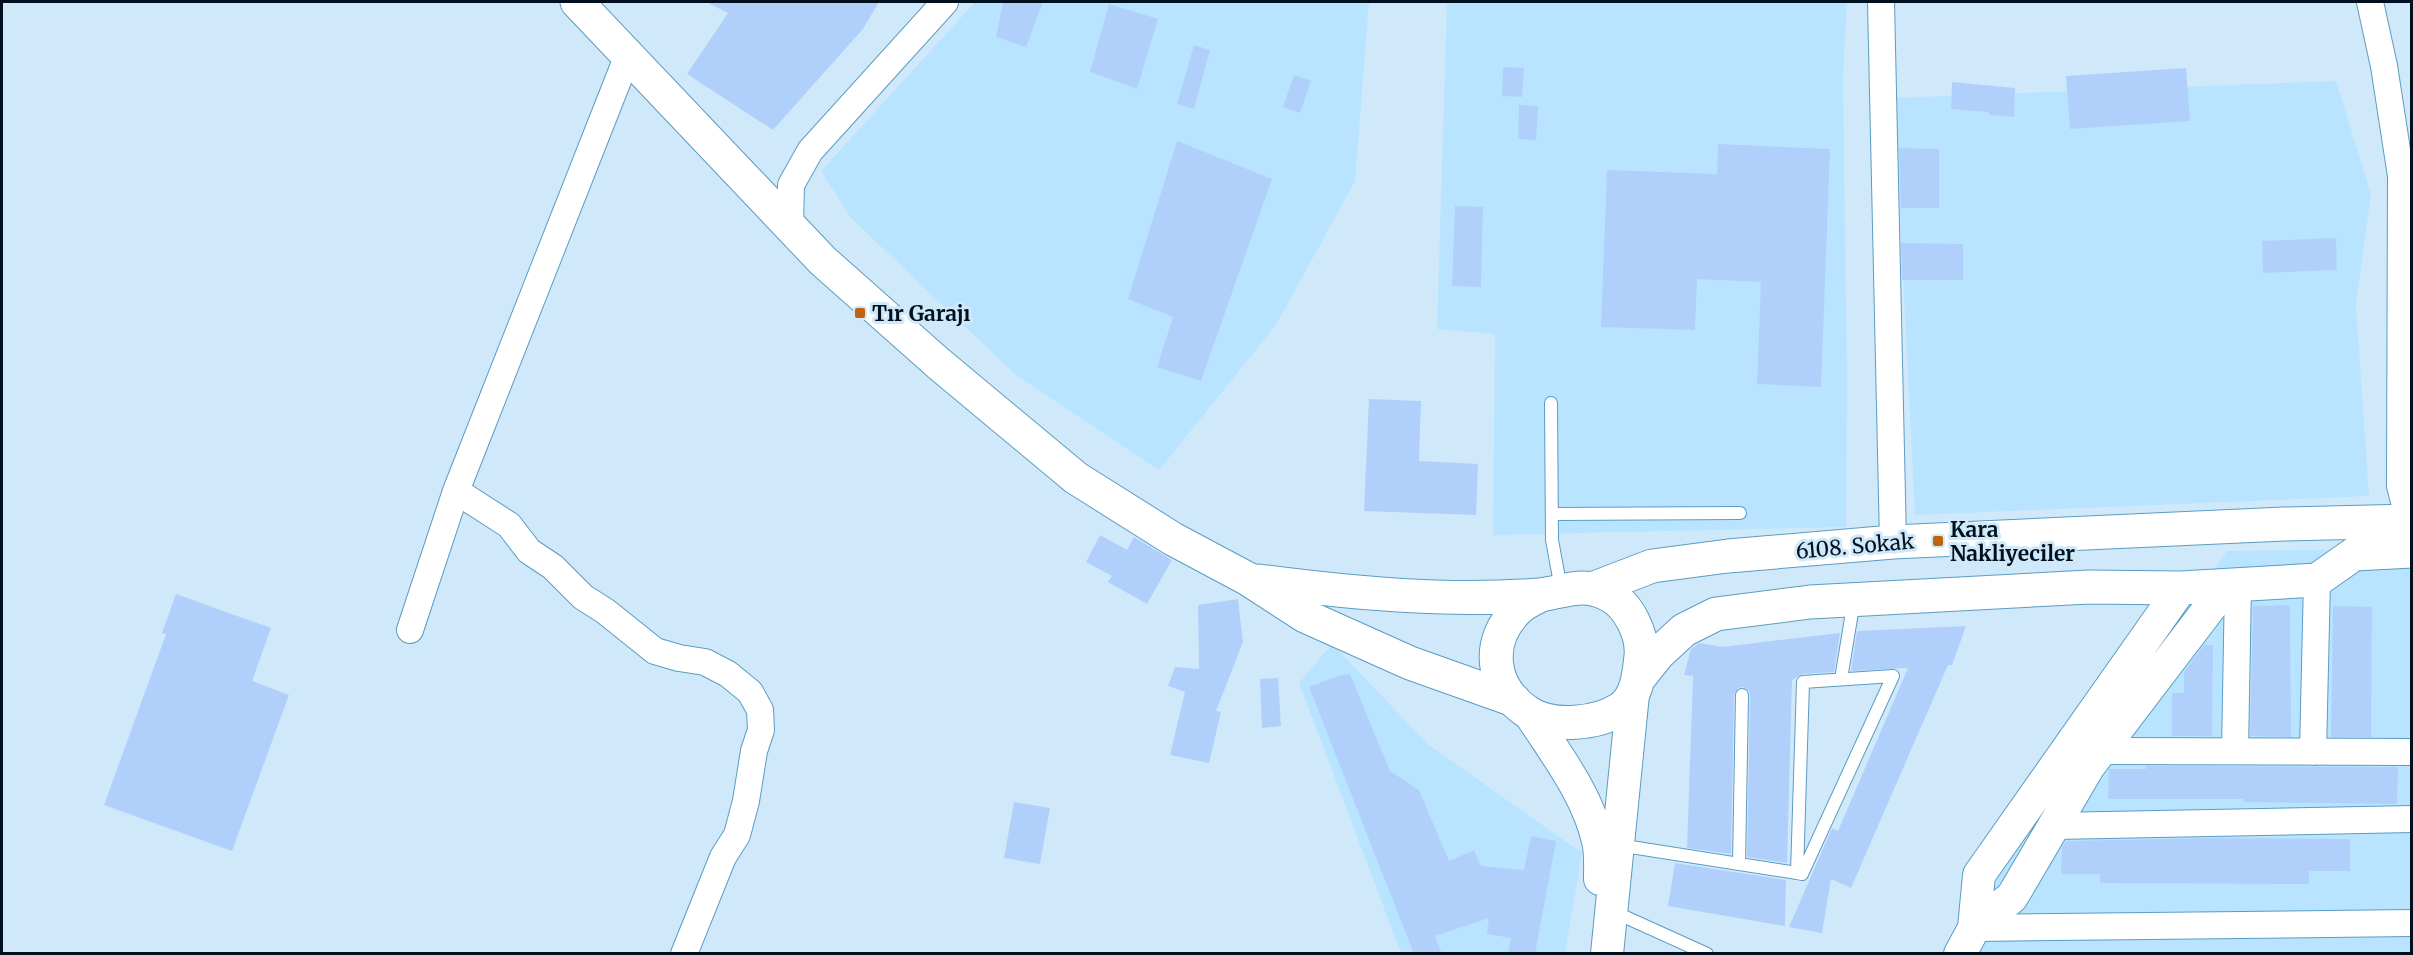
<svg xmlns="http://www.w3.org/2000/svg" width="2413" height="955" viewBox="0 0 2413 955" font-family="Merriweather,serif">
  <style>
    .built { fill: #b9e4ff }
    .building { fill: #b0d0fb }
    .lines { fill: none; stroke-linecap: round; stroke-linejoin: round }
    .service-casing { stroke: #5b9cc2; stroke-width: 14 }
    .minor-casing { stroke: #5b9cc2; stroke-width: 28 }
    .tertiary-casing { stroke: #5b9cc2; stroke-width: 34 }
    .secondary-casing { stroke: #5b9cc2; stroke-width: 35 }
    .service { stroke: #fff; stroke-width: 12 }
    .minor { stroke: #fff; stroke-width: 26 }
    .tertiary { stroke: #fff; stroke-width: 32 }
    .secondary { stroke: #fff; stroke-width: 33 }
    .poi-dot { fill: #bf640c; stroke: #d0e9fa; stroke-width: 2 }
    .labels { text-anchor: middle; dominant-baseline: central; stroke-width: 6; stroke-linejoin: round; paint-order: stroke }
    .poi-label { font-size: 21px; font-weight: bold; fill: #00101e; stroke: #d0e9fa; text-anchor: start }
    .street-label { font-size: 21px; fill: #00101e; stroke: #d0e9fa }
  </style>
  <rect width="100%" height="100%" fill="#d0e9fa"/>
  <path class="built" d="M975,2H1369L1355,181L1276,325L1159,470L1016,375L851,218L821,171Z
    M1447,2H1847L1843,76L1847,376L1846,527L1493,535L1495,334L1437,329Z
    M2336,81L2371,194L2356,304L2369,496L1915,515L1894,98Z
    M2411,549V953L1969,954L1999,874L2227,551Z
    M1332,644L1429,745L1582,853L1565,953H1401L1299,683Z"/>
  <path class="building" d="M706,2H879L863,29L773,130L687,74L728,13Z
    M1003,2H1043L1026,47L996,37Z
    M1109,4L1158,19L1137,89L1090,72Z
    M1194,45L1210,50L1194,109L1177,104Z
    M1503,67L1524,68L1522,97L1502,96Z
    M2186,68L2190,121L2070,129L2066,76Z
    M1294,75L1311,81L1300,113L1283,107Z
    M1952,82L2015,88L2014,117L1989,115V112L1951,109Z
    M1519,105L1538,106L1536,140L1518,139Z
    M1177,141L1272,179L1201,381L1157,367L1173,317L1128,299Z
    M1718,144L1830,149L1821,387L1757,384L1761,282L1697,279L1695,330L1601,327L1607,170L1717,174Z
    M1899,148L1939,149V208H1901Z
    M1455,206L1483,207L1481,287L1452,286Z
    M2336,238L2337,270L2263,273L2262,241Z
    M1901,243L1963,244V280H1902Z
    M1369,399L1421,401L1419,461L1478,464L1476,515L1364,511Z
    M1100,535L1127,550L1134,537L1172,560L1147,604L1108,582L1112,576L1086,562Z
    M176,594L271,628L252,681L289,695L232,851L104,805L166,634L162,633Z
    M1238,599L1243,642L1216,711L1221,712L1209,763L1170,755L1185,692L1168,686L1175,667L1199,669L1198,605Z
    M2290,605L2291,737L2250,736L2253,606Z
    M2333,606L2372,607L2371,737H2331Z
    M1966,626L1952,665H1948L1851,888L1831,879L1822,933L1789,927L1832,828L1838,831L1908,668L1851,671L1857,631Z
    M1840,633L1834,672L1802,674L1792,680L1787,863L1747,857L1750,695L1749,691L1743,687L1738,688L1734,695L1731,854L1687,848L1693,676L1684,675L1691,649L1699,643L1722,647Z
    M2204,645H2213L2212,736H2172V693H2184V672Z
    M1350,674L1390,771L1419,790L1449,861L1474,850L1481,866L1524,870L1531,836L1556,841L1535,954H1508L1511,938L1487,934L1489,918L1435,936L1442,954H1414L1309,687L1341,675Z
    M1278,678L1281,726L1262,728L1260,679Z
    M2146,766L2398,767L2397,804L2244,802V799H2108L2109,769H2146Z
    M1014,802L1050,808L1040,864L1004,858Z
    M2214,838L2350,839V871H2309V884L2100,883V874H2061L2062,848L2066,841Z
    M1675,863L1786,880L1785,926L1668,906Z"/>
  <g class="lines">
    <defs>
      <path id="service" d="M1551,403L1552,540L1561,589
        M1552,514L1740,513
        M1841,679L1854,600
        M1618,845L1797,873L1802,874L1893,676L1803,682L1797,873
        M1739,864L1742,695
        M1612,911L1707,954"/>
      <path id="minor" d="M1881,2L1893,542
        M2370,2L2384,66L2401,176L2400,486L2409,521
        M790,226L791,185L810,151L945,2
        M456,491L509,525L529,551L553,567L583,597L605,611L655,651L679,658L705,662L728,674L750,692L760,710L761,730L754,751L746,801L737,835L723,857L684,954
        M410,630L456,491L628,55
        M2100,751L2412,752
        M2235,751L2238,585
        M2313,752L2317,580
        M2054,826L2412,819
        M1974,928L2412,923"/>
      <path id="tertiary" d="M1530,714C1555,753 1588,795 1598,841C1601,853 1600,867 1600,879
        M1974,928L2012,897L2089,766L2227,585
        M1607,954L1633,694
        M1960,954L1974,928L1979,875L2181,588"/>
      <path id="secondary" d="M577,2L823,261L938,363L1076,478L1173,539L1248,579L1305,616L1410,663L1514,700
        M1259,581C1351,593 1445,602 1539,595C1565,592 1582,581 1609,595C1629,605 1643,635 1641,656C1639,675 1637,698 1620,709C1598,724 1552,728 1529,713C1490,688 1485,641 1518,609C1524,603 1533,599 1541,595
        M1592,589L1652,566L1728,556L1893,542L2284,524L2412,521
        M1639,678L1659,653L1684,630L1716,614L1810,602L2089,587L2181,588L2317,580L2354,554L2412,551"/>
    </defs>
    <use href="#service" class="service-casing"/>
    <use href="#minor" class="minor-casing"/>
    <use href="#tertiary" class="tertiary-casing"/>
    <use href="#secondary" class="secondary-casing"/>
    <use href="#service" class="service"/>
    <use href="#minor" class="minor"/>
    <use href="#tertiary" class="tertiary"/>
    <use href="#secondary" class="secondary"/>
  </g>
  <g class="poi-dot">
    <rect x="854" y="307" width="12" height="12" rx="3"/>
    <rect x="1932" y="535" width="12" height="12" rx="3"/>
  </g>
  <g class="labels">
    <g class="poi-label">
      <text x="872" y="313">Tır Garajı</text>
      <text x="1950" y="529">Kara<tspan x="1950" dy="24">Nakliyeciler</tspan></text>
    </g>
    <g class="street-label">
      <text transform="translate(1855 546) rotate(-5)">6108. Sokak</text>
    </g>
  </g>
  <rect width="2413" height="955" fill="none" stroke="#00101e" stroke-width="6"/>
</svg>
